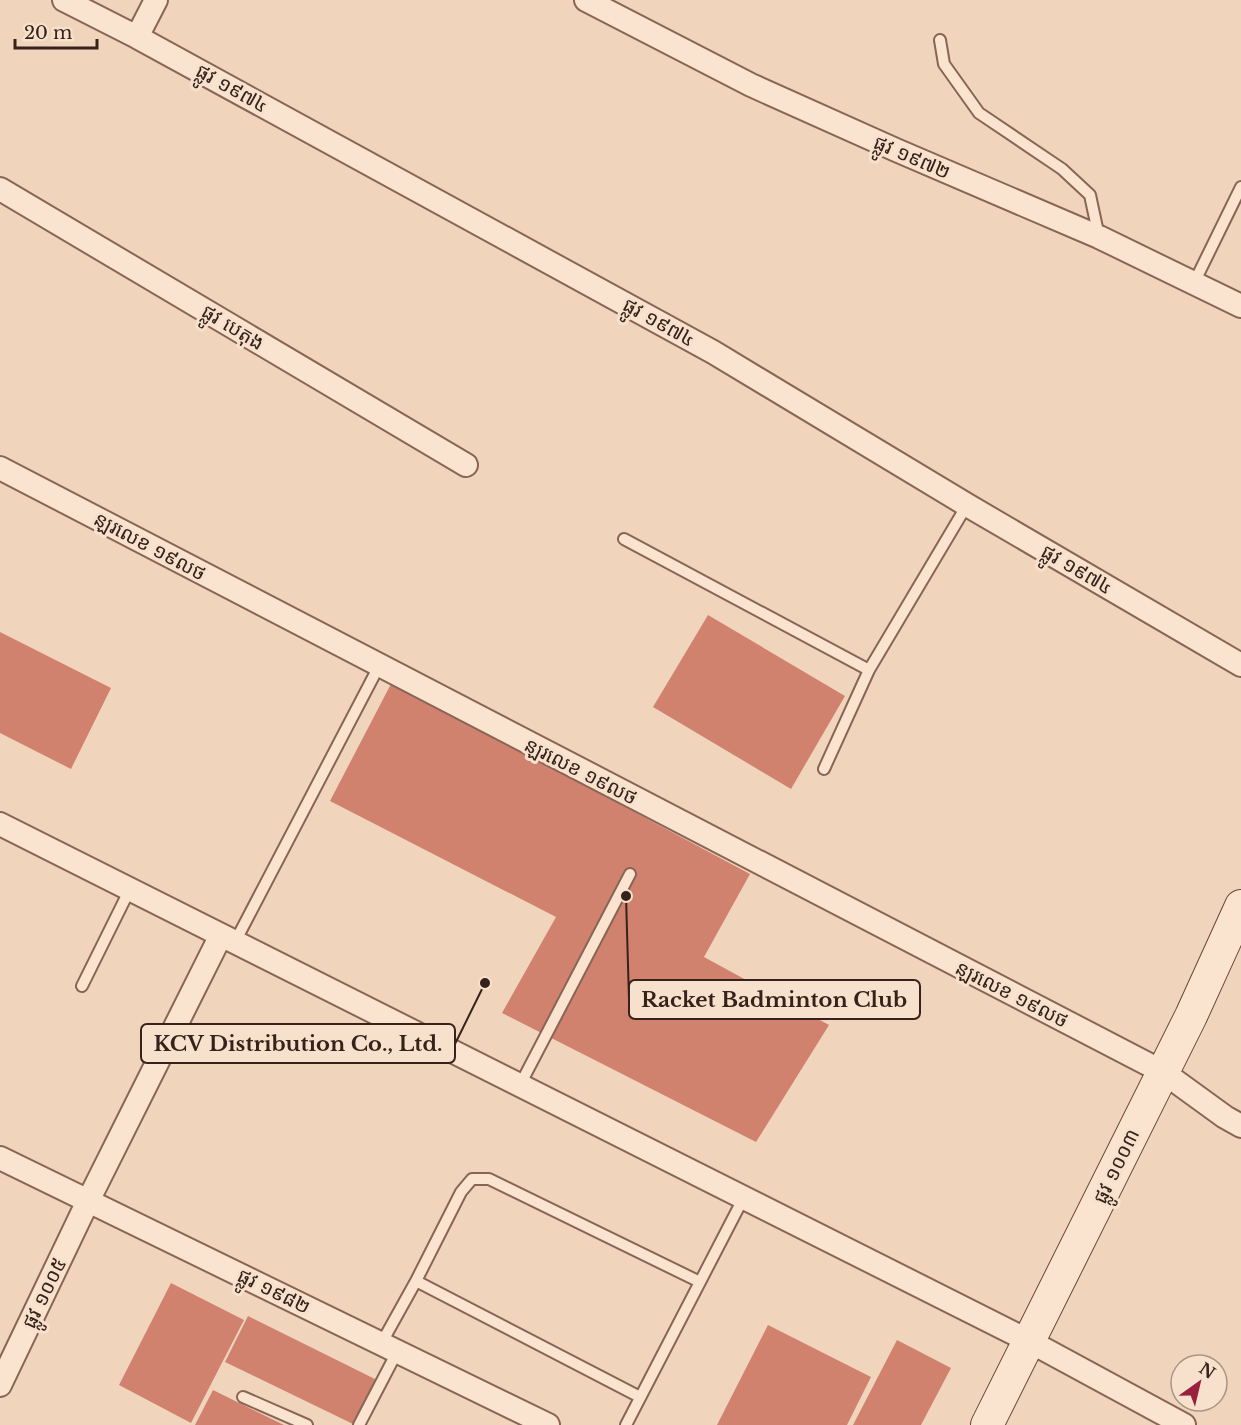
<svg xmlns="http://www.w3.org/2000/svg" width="1241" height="1425" viewBox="0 0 1241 1425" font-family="'Libre Baskerville','Noto Sans Khmer',serif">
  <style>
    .building { fill: #d1826f }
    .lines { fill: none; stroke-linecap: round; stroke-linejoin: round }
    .lane-casing { stroke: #886555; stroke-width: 14 }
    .street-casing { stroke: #886555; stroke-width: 26 }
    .secondary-casing { stroke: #6a4638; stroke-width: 34 }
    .lane { stroke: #fbe4cf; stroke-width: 10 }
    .street { stroke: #fbe4cf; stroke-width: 22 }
    .secondary { stroke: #fbe4cf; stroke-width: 32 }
    .labels { text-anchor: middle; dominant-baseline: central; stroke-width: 6; stroke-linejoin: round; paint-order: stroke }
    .street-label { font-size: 20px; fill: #36221a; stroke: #f7e1cc }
    .leader { fill: none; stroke: #36221a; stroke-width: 2 }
    .callout-dot { fill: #36221a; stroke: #f7e1cc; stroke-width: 2 }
    .callout { fill: #f7e1cc; stroke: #36221a; stroke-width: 2 }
    .callout-label { font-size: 21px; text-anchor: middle; font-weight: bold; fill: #36221a }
  </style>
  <rect width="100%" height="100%" fill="#f0d5bc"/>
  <path class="building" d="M708,615L845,696L791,789L653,707Z
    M0,632L111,688L71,769L0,733Z
    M392,682L750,874L704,957L829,1025L756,1142L502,1013L556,917L330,801Z
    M171,1283L244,1320L191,1423L119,1385Z
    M248,1316L377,1380L355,1425L225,1362Z
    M768,1325L871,1377L847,1425H717Z
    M897,1340L951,1368L921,1425H853Z
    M213,1390L284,1425H195Z"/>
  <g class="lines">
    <defs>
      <path id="lane" d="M940,40L944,64L979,113L1062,169L1090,195L1099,237
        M1194,283L1241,187
        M624,539L869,670L967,505
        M824,769L869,670
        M235,942L379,666
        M82,986L130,889
        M520,1085L630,874
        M381,1344L416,1281
        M243,1397L307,1425
        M640,1397L416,1281L461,1192L472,1179H489L700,1282
        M359,1425L397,1352
        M626,1425L744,1197"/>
      <path id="street" d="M64,0L137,37L713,352L967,505L1241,665
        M586,0L751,85L896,150L1099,237L1241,306
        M137,37L156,0
        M0,189L466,465
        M0,468L1163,1072L1225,1117L1241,1126
        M0,824L1029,1341L1184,1425
        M0,1158L548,1425
        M0,1385L88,1201L221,935"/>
      <path id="secondary" d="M987,1425L1191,1016L1241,906"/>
    </defs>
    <use href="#lane" class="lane-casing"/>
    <use href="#street" class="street-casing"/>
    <use href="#secondary" class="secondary-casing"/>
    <use href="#lane" class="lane"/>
    <use href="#street" class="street"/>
    <use href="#secondary" class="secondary"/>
  </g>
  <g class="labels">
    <g class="street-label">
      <text transform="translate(232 88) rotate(29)">ផ្លូវ ១៩៧៤</text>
      <text transform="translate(912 157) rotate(23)">ផ្លូវ ១៩៧២</text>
      <text transform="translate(659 322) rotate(29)">ផ្លូវ ១៩៧៤</text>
      <text transform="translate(233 327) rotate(31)">ផ្លូវ បេតុង</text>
      <text transform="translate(150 546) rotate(28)">ន្ឡរលេខ ១៩លថ</text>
      <text transform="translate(1077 569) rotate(30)">ផ្លូវ ១៩៧៤</text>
      <text transform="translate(581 771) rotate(27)">ន្ឡរលេខ ១៩លថ</text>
      <text transform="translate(1012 994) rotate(27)">ន្ឡរលេខ ១៩លថ</text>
      <text transform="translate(1116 1166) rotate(-64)">ផ្លូវ ១០០៣</text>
      <text transform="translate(274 1291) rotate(26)">ផ្លូវ ១៩៨២</text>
      <text transform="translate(44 1293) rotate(-64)">ផ្លូវ ១០០៥</text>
    </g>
  </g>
  <path class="leader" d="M626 896L629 1000M485 983L455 1044"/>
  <g class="callout-dot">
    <circle cx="626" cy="896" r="6"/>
    <circle cx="485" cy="983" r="6"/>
  </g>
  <g class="callout">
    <rect x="629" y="980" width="291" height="39" rx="6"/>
    <rect x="141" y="1024" width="314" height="39" rx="6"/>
  </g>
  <g class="callout-label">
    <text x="774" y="1007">Racket Badminton Club</text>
    <text x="298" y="1051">KCV Distribution Co., Ltd.</text>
  </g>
  <g transform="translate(1199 1383) rotate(34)"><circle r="28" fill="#f7e1cc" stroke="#aa9585" stroke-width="1.5"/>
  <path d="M0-4.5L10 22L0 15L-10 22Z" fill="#9a213d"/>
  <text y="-9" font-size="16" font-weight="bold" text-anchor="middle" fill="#36221a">N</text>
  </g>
  <path d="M15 39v9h82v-9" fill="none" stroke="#36221a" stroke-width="3"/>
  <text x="24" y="39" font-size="18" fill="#36221a" stroke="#f7e1cc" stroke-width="4.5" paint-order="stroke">20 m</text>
</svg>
